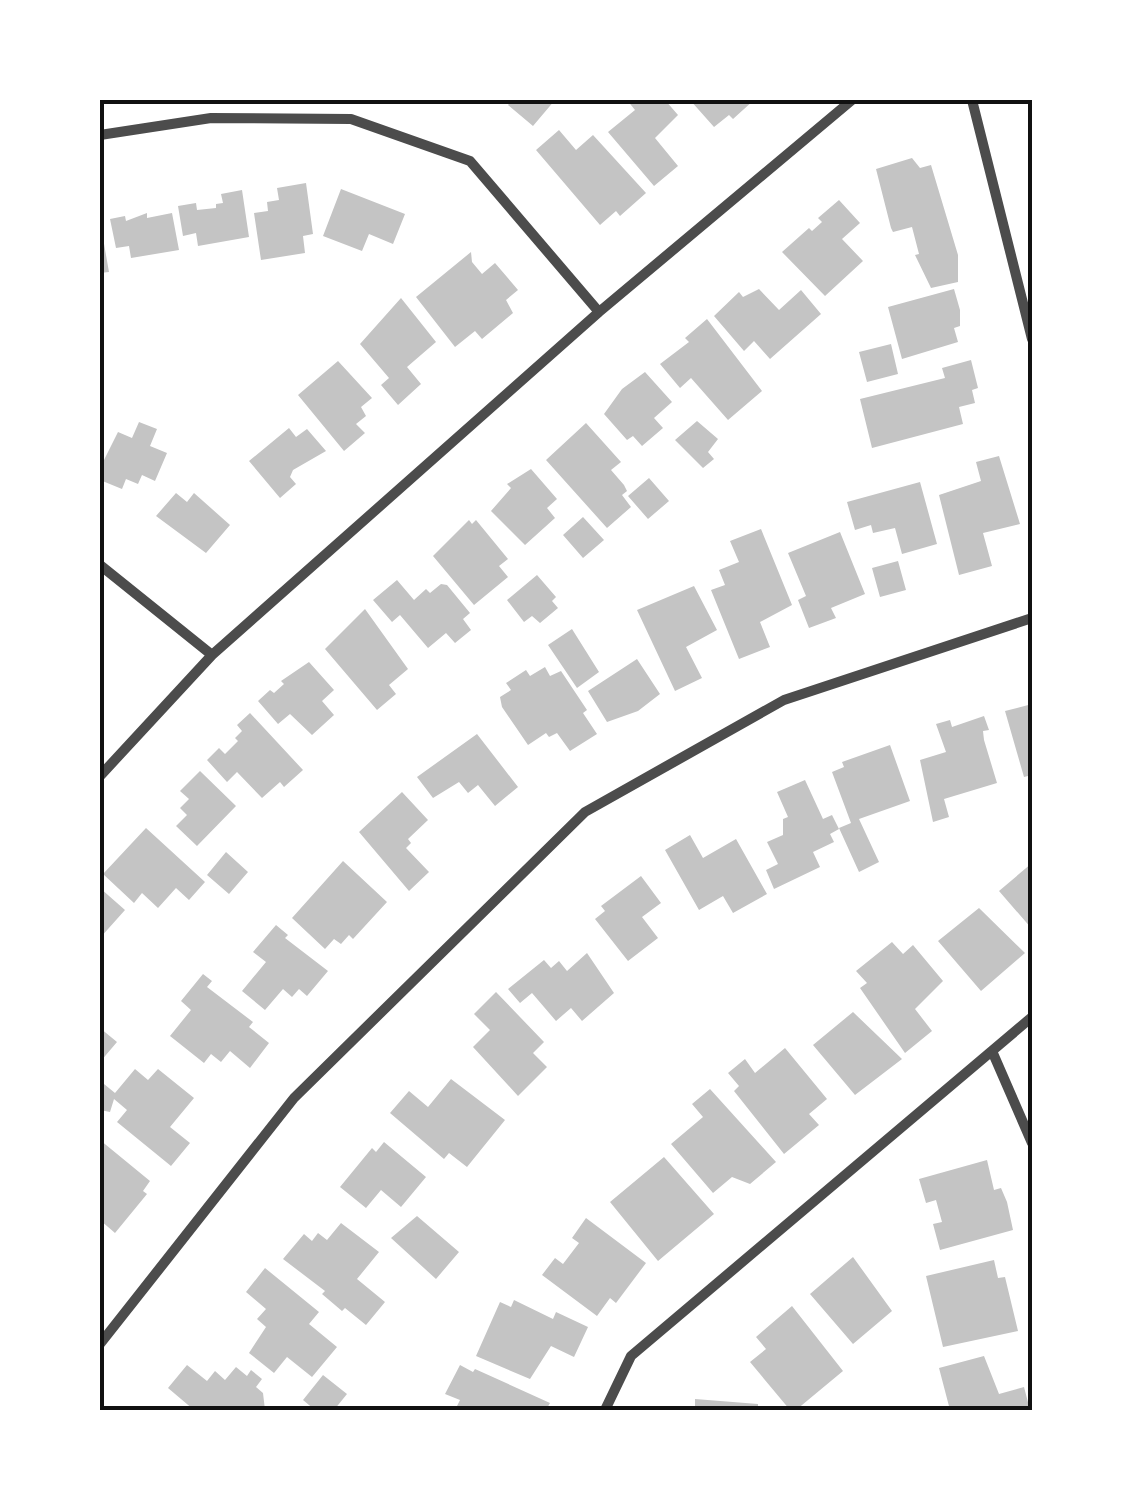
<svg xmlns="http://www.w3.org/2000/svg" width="1132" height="1510" viewBox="0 0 1132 1510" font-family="Manrope,sans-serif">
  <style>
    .building { fill: #c4c4c4 }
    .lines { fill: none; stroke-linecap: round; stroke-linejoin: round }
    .minor { stroke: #4c4c4c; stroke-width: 10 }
    .neatline { fill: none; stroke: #111; stroke-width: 4 }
  </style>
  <rect width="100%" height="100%" fill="#fff"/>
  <path class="building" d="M512,100H555L533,126L508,105Z
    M627,100H665L678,115L655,138L678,166L654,186L608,132L635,110Z
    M690,100H754L733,119L729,115L714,127Z
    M559,130L576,150L593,135L646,193L620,216L616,211L600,225L536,150Z
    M912,158L920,168L931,165L958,255V282L931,288L915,255L919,254L912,227L893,232L891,228L876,169Z
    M306,183L313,234L303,236L305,253L261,260L254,213L268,211L267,202L279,200L277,188Z
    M341,189L405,214L393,244L369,234L362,251L323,236Z
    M242,190L249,237L198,246L196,233L183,236L178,206L196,203L197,210L216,208V204L223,203L221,194Z
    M839,200L860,223L842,239L863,261L825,296L782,252L809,228L812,231L822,222L818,218Z
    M147,213V218L172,213L179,250L131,258L129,246L116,248L110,219L125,216L126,221Z
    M100,221L109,272L100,273Z
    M471,252L472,262L482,274L495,263L518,290L506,300L513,313L482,339L475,331L455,347L416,297Z
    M759,289L779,310L801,290L821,314L770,359L754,341L744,351L714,316L739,292L743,297Z
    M954,289L960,310V326L954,328L958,342L902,359L888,307Z
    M401,298L436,342L407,367L421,384L398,405L381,385L389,378L360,344Z
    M707,319L762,391L728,420L691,378L680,388L660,364L689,342L685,338Z
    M891,344L898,374L867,382L859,352Z
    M971,360L978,388L972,390L975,403L959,407L963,424L872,448L860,399L945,378L942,368Z
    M338,361L372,398L361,407L366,416L356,424L365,433L344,451L298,395Z
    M645,372L672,402L654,418L663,428L642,446L633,436L627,440L604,414L622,389Z
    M697,421L718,439L708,452L714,459L703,468L675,440Z
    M139,422L157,429L150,446L167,453L155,481L142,475L138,484L126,479L122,489L100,480V468L118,432L132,438Z
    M586,423L621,462L611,470L624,485L627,491L622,495L631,507L607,528L546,460Z
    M289,428L296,437L307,429L326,451L293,470L290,477L296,484L280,498L249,461Z
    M999,456L1020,524L983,533L992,566L959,575L939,495L981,481L976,462Z
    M531,469L557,499L547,508L555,518L525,545L491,511L511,488L507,484Z
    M649,478L669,501L648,519L628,496Z
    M920,482L937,544L902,554L895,528L873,533L871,525L855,530L847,502Z
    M176,493L187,502L194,493L230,525L206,553L156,516Z
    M583,517L604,540L583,558L563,535Z
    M469,520L472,524L476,520L508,559L499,566L508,577L474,605L433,556Z
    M761,529L792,605L760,622L770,647L739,659L711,590L725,585L719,570L739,562L730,541Z
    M840,532L865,594L831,608L836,618L809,628L798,600L806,596L788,553Z
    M898,561L906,590L880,597L872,568Z
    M537,575L556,597L552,601L558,608L540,623L532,616L524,622L507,600Z
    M397,580L414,600L426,589L430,593L441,584L447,585L470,613L463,619L471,630L455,643L446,633L428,648L400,615L392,622L373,600Z
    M694,586L717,630L686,647L702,678L675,691L637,610Z
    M365,609L408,669L389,685L396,694L377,710L325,649Z
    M572,629L599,672L577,688L548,645Z
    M637,659L660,694L638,711L607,722L588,691Z
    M309,662L334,690L322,701L334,715L312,735L290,714L278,724L258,701L270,690L274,693L284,684L281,681Z
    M545,667L550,676L561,671L587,710L583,713L597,734L570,751L557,733L549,737L546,733L528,745L502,707L500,697L511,690L506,683L526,670L530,676Z
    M1032,704V775L1024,777L1005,711Z
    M250,713L303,770L284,787L280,782L262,798L237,772L227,782L207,760L219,748L225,754L238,741L235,738L242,731L237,725Z
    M984,716L989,730L983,731L984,740L997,783L944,799L949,817L933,822L920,760L946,752L936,724L950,720L952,727Z
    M477,734L518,787L495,806L478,785L468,793L459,782L433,798L417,777Z
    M890,745L910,801L859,819L879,862L859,872L839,828L851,823L832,772L844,767L842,762Z
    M200,771L236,806L197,846L176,826L187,815L180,808L189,799L180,791Z
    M805,780L823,819L832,815L839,829L830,834L834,842L813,852L820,867L774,889L766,870L778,864L767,842L783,835V819L788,817L777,792Z
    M402,792L428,820L408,839L411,843L406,848L429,872L409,891L359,832Z
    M146,828L205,882L189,900L176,888L158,908L142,893L134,903L103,874Z
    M690,835L703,858L736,839L767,894L733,913L723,896L699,910L665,850Z
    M226,852L248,872L229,894L207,875Z
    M343,861L387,902L353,939L349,935L341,944L334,939L325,949L292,918Z
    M1032,863V929L999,891Z
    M641,876L661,903L642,917L658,938L628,961L595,919L605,911L601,906Z
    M100,888L125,910L100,938Z
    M979,908L1025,953L981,991L938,941Z
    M276,925L288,935L285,938L328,971L307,996L299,989L292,997L283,989L265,1010L242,991L266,962L253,952Z
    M892,942L903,954L913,945L943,981L915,1009L932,1031L905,1053L860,988L867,983L856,971Z
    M587,953L614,993L582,1021L571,1008L556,1021L532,993L520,1003L508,989L544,960L551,968L559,961L567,971Z
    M203,974L212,981L207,987L253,1022L249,1027L269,1043L250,1068L230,1051L221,1062L211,1054L204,1063L170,1036L191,1010L181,1001Z
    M496,992L544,1042L533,1053L547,1067L518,1096L473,1047L490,1030L474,1014Z
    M853,1012L902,1059L855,1095L813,1045Z
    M100,1028L117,1042L100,1062Z
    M785,1048L827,1099L809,1114L819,1125L784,1154L734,1091L739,1086L728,1073L745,1059L755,1073Z
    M135,1069L148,1080L158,1069L194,1098L170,1127L190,1143L171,1166L117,1122L127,1110L114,1099L110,1112L100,1110V1089L104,1084L115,1093Z
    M451,1079L505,1120L467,1167L449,1153L444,1159L390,1113L409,1091L428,1107Z
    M710,1089L776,1162L750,1184L732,1177L713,1193L671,1144L703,1117L692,1104Z
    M100,1140L150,1181L143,1191L147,1194L115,1233L100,1220Z
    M384,1142L426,1177L401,1207L381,1190L366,1208L340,1187L372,1148L376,1152Z
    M664,1157L714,1214L658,1261L610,1202Z
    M987,1160L994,1190L1001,1188L1007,1202L1013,1230L940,1250L933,1224L942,1222L936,1200L926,1203L919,1179Z
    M417,1216L459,1252L436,1279L391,1238Z
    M586,1218L646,1263L616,1303L610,1298L597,1316L542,1275L555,1258L563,1264L579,1243L572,1238Z
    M341,1223L379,1252L357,1279L385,1302L366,1325L345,1308L342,1311L322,1294L325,1291L283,1259L304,1234L312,1241L318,1233L327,1240Z
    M853,1257L892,1311L853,1344L810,1294Z
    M994,1260L998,1278L1005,1277L1018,1331L943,1347L926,1276Z
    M265,1268L319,1312L309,1324L337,1347L312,1377L287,1357L274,1373L249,1353L266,1327L257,1319L266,1309L246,1292Z
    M514,1300L553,1319L556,1312L588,1327L574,1357L551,1346L530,1379L476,1356L500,1302L511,1307Z
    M792,1306L843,1371L796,1410H790L750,1362L766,1349L756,1337Z
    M984,1356L999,1394L1024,1387L1030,1410H950L939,1368Z
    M187,1365L207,1381L215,1371L225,1380L236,1367L247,1376L251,1370L262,1379L256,1387L263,1393L265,1410H194L168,1388Z
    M460,1365L473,1372L475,1369L550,1403L546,1410H455L460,1400L445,1394Z
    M323,1375L347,1394L334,1410H315L303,1400Z
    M695,1399L758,1404V1410H695Z"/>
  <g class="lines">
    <path class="minor" d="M972,100L1032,339
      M100,135L211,118L351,119L470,161L599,312
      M100,565L212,655
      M100,776L212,655L599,312L852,100
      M992,1051L1032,1143
      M100,1344L294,1098L585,812L784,700L1032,618
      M605,1410L631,1356L1032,1017"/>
  </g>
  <rect width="1132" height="1510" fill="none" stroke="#ffffff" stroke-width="205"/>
  <rect x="102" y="102" width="928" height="1306" class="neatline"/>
</svg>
